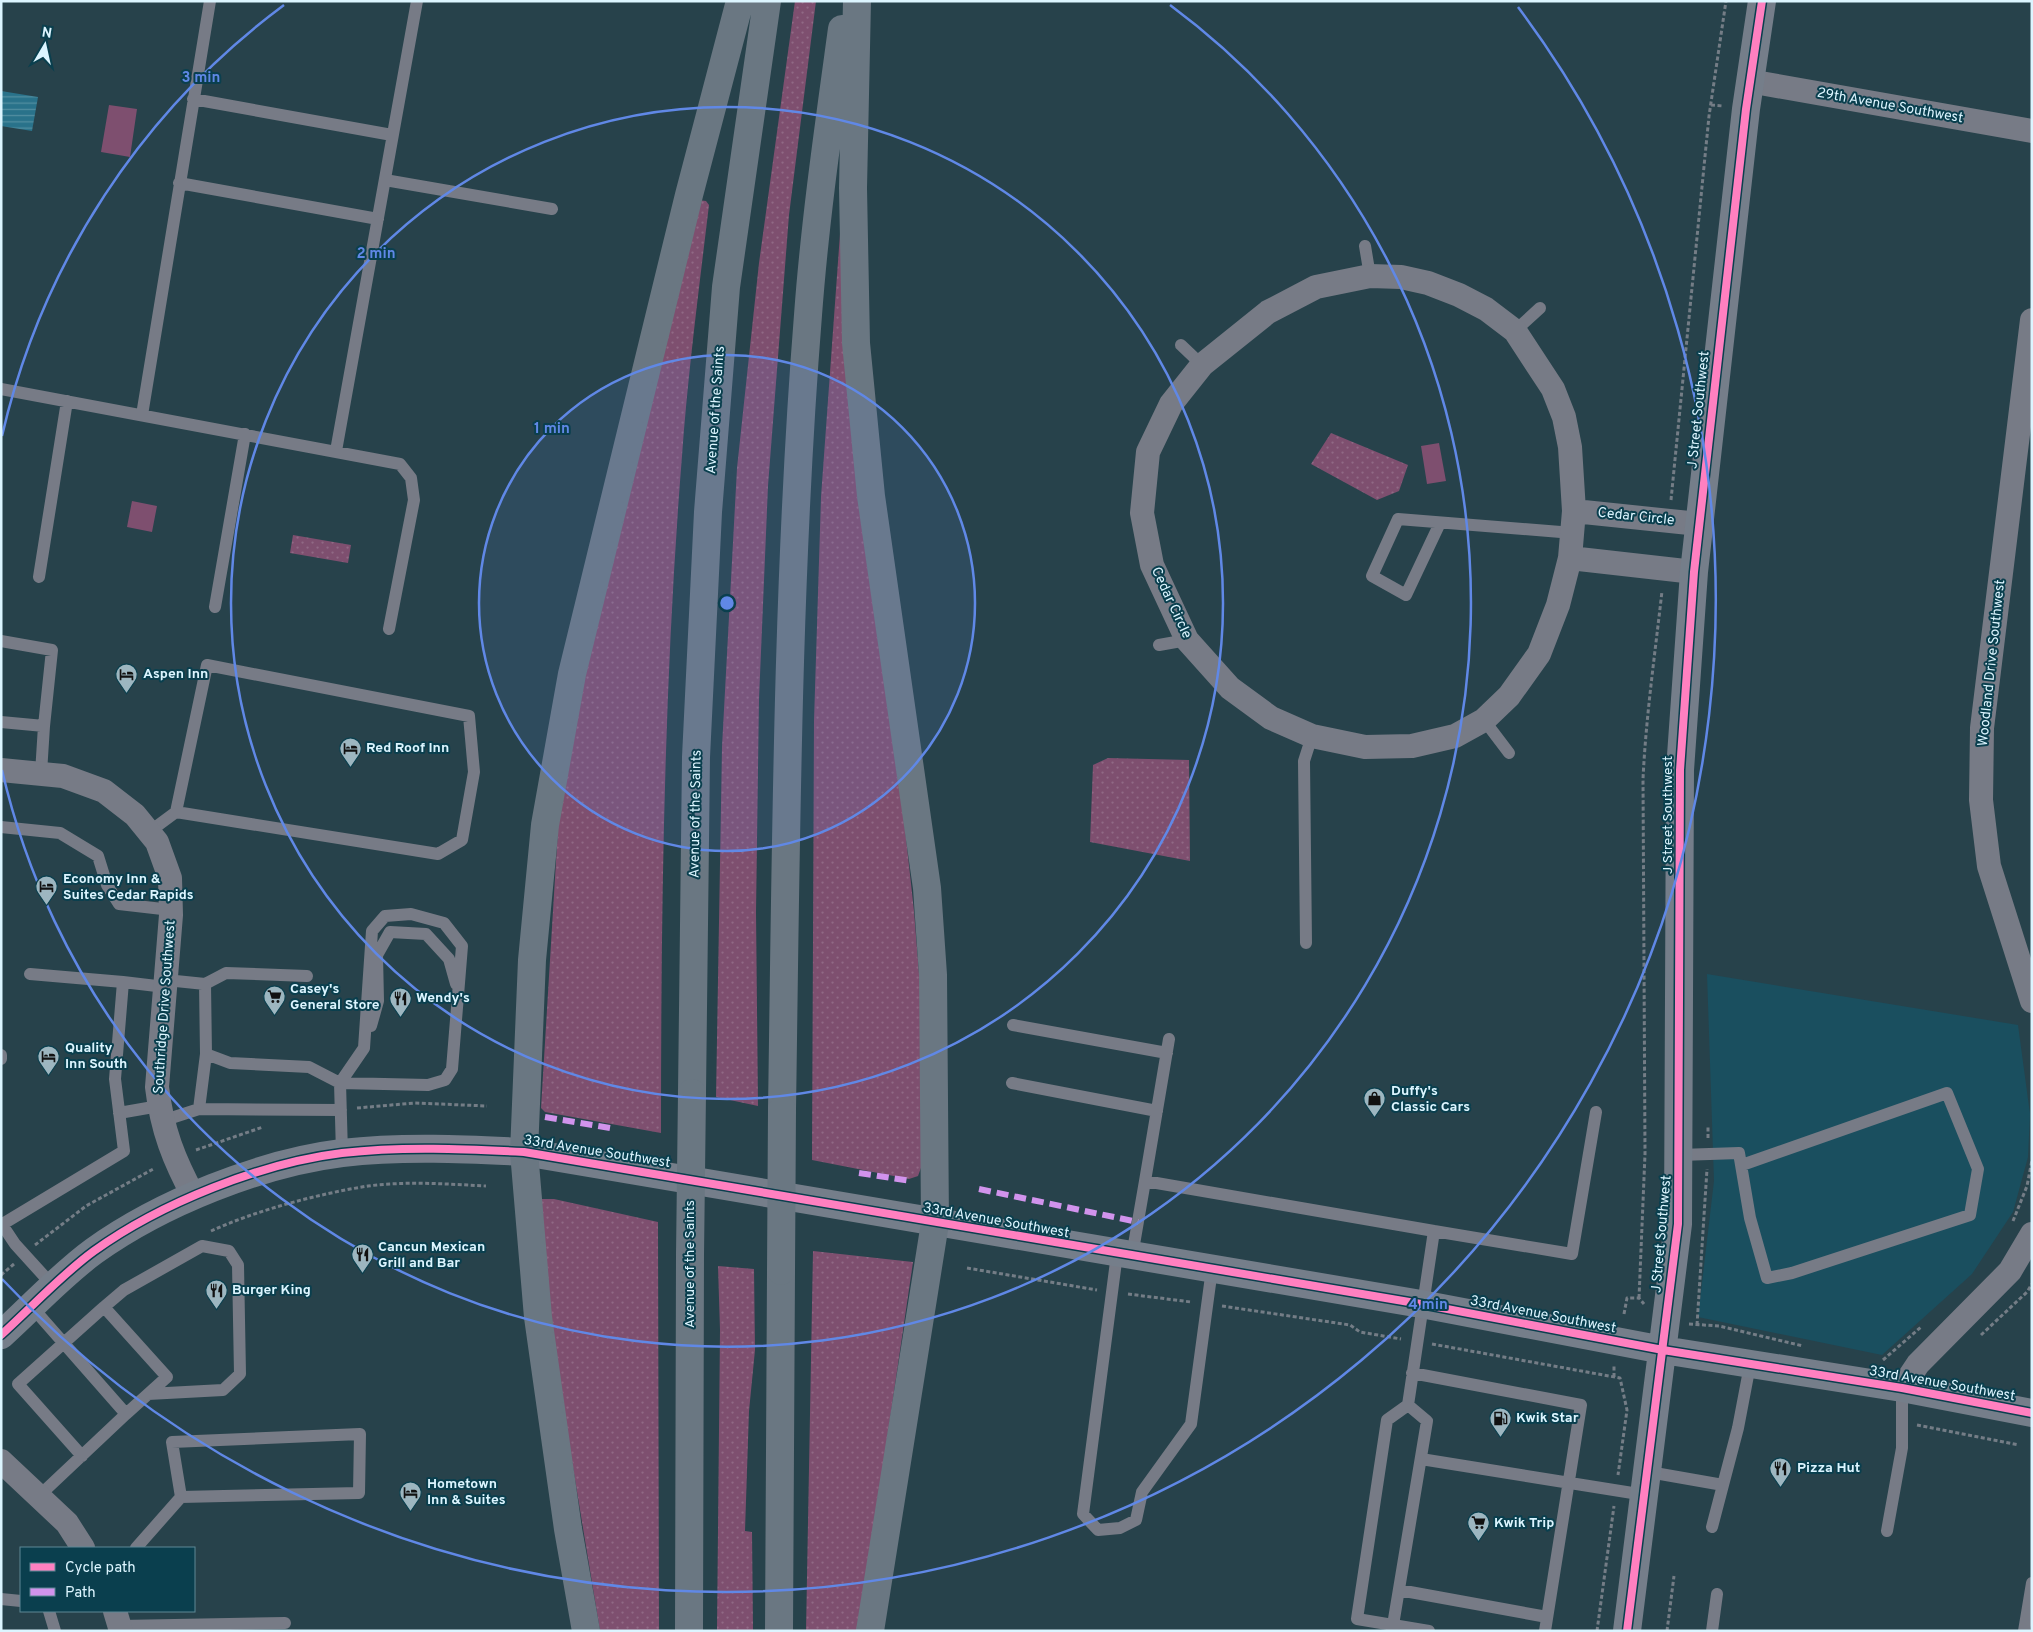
<svg xmlns="http://www.w3.org/2000/svg" width="2033" height="1632" viewBox="0 0 2033 1632" font-family="Overpass,sans-serif">
  <style>
    .built { fill: #1a4f5f }
    .grass { fill: url(#grass-dots) }
    .garden { fill: #7e4f6f }
    .water { fill: url(#water-rules) }
    .lines { fill: none; stroke-linecap: round; stroke-linejoin: round }
    .path { stroke: #747d86; stroke-width: 3; stroke-dasharray: 4 2.5; stroke-linecap: butt }
    .lane { stroke: #777b86; stroke-width: 12 }
    .street { stroke: #777b86; stroke-width: 24 }
    .secondary { stroke: #757e8a; stroke-width: 28 }
    .highway { stroke: #6a7782; stroke-width: 28 }
    .highway-bridge { stroke: #6a7782; stroke-width: 28 }
    .quiet { stroke: #d193ec; stroke-width: 6; stroke-dasharray: 12 6; stroke-linecap: butt }
    .cycleway-casing { stroke: #0a3f4e; stroke-width: 11 }
    .cycleway { stroke: #ff80c0; stroke-width: 8 }
    .ring { fill: none; stroke: #6088e6; stroke-width: 2.5 }
    .labels { text-anchor: middle; dominant-baseline: central; stroke-width: 4; stroke-linejoin: round; paint-order: stroke }
    .street-label { font-size: 14px; fill: #dcf5ff; stroke: #0a3f4e }
    .poi-label { font-size: 14px; font-weight: bold; fill: #dcf5ff; stroke: #0a3f4e; text-anchor: start }
    .centre { fill: #6088e6; stroke: #0a3f4e; stroke-width: 2.5 }
    .ring-label { font-size: 15px; text-anchor: middle; font-weight: bold; fill: #6088e6; stroke: #0a3f4e; stroke-width: 4; stroke-linejoin: round; paint-order: stroke }
  </style>
  <defs>
    <pattern id="grass-dots" width="8" height="8" patternUnits="userSpaceOnUse" patternTransform="scale(1.25)"><rect width="8" height="8" fill="#7e4f6f"/><path d="M2 2h.1M6 6h.1" fill="none" stroke="#906985" stroke-width="1.8" stroke-linecap="round"/></pattern>
    <pattern id="water-rules" width="6" height="5" patternUnits="userSpaceOnUse" patternTransform="scale(1.25)"><rect width="6" height="5" fill="#29728a"/><path d="M0 2.5h6" fill="none" stroke="#528ea1"/></pattern>
  </defs>
  <rect width="100%" height="100%" fill="#27424b"/>
  <path class="built" d="M1707,974L2018,1025L2030,1114L2028,1157L2013,1212L1972,1274L1882,1355L1698,1317L1714,1181Z"/>
  <path class="grass" d="M795,1H816L789,215L768,486L759,699L756,912L758,1106L716,1097L722,747L737,468L759,263Z
    M698,200L706,201L709,205C699,289 688,372 682,456C664,681 661,907 661,1133L545,1112L541,1108L559,812L587,659Z
    M840,234L914,911L920,986L922,1165L918,1176L909,1179L812,1160L814,721L821,497Z
    M1331,433L1408,465L1399,491L1377,500L1311,464Z
    M293,535L351,545L348,563L290,553Z
    M1108,758L1189,760L1190,861L1090,842L1093,765Z
    M541,1199H554L658,1222L659,1631H600L548,1316Z
    M813,1251L913,1262L859,1631H806Z
    M718,1266L754,1269L755,1350L749,1411L745,1531L752,1532L753,1631H717L720,1330Z"/>
  <path class="garden" d="M109,105L137,109L130,157L101,152Z
    M1439,443L1446,481L1427,484L1421,446Z
    M132,501L157,506L152,532L127,527Z"/>
  <path class="water" d="M1,91L38,97L32,131L1,126Z"/>
  <g class="lines">
    <path class="path" d="M1711,105L1723,106
      M1671,500L1709,116L1726,1
      M357,1108L415,1103L487,1106
      M1708,1138V1126
      M196,1150L263,1127
      M2013,1221L2027,1186L2032,1160
      M211,1231C257,1210 318,1194 368,1186C407,1181 447,1184 486,1186
      M35,1245L86,1206L155,1168
      M967,1268L1097,1290
      M1,1275L14,1264
      M1128,1294L1191,1302
      M1639,1298L1645,1154L1643,779C1646,716 1655,654 1662,591
      M1222,1306L1350,1325L1360,1332L1401,1339
      M1624,1314L1627,1298H1639L1644,1304
      M1689,1324L1719,1326L1803,1346
      M1697,1325L1707,1169
      M1981,1335L2027,1292L2032,1284
      M1432,1344L1620,1378L1627,1410L1618,1475
      M1883,1360L1921,1327
      M1614,1377V1366
      M1917,1425L2019,1445
      M1597,1631L1614,1506
      M1667,1631L1674,1576"/>
    <path class="lane" d="M193,99L392,135
      M385,180L552,209
      M179,183L378,219
      M1365,246L1370,276
      M1515,331L1540,308
      M1181,345L1202,365
      M1,389L400,464L411,478L414,500L389,629
      M142,415L210,1
      M336,451L417,1
      M1440,523L1406,595L1372,576L1398,519L1573,533
      M39,577L67,401
      M215,607L245,434
      M1,641L52,650L44,726
      M1159,645L1187,640
      M1484,720L1509,753
      M1,722L44,726L41,773
      M1,827L60,833L98,856L107,885L119,904L171,910
      M149,832L176,812L207,665L469,716L474,772L462,840L438,854L176,812
      M1306,943L1304,761L1312,736
      M30,974L123,982
      M166,980L205,984L206,1054L230,1063L309,1067L340,1083L428,1085L445,1080L452,1069L462,946L444,923L411,914L385,916L372,931L364,1048L340,1083L342,1153
      M205,984L226,973L307,976
      M1013,1025L1167,1053
      M371,1026L378,1001L377,955L390,932L426,934L449,959L456,984
      M1,1055V1059
      M1012,1083L1157,1111
      M199,1109L341,1110
      M119,1113L159,1106
      M162,1121L199,1109L206,1054
      M1680,1155L1739,1153L1750,1218L1767,1278L1792,1273L1970,1215L1978,1169L1947,1093L1742,1165
      M1145,1181L1169,1039
      M1,1223L15,1244L54,1287
      M1,1225L124,1151L115,1079L123,982L165,987
      M1434,1231L1572,1254L1596,1112
      M1117,1254L1083,1514L1098,1530L1120,1528L1136,1520L1142,1492L1191,1424L1212,1269
      M1132,1256L1145,1181L1434,1231L1408,1405L1427,1421L1393,1625
      M32,1307L126,1414L39,1496
      M104,1307L124,1290L202,1246L229,1251L238,1265L240,1374L223,1390L148,1394
      M1412,1373L1581,1405L1545,1631
      M1408,1405L1387,1420L1357,1619L1429,1631
      M82,1456L18,1384L104,1307L167,1377L126,1414
      M1421,1459L1645,1495
      M1649,1472L1723,1485L1738,1428L1750,1365
      M1712,1527L1723,1485
      M1887,1531L1902,1448V1388
      M136,1548L181,1497L359,1493L360,1434L172,1442L181,1497
      M1399,1590L1547,1617
      M1,1599L21,1601
      M49,1611L55,1631
      M120,1626L285,1623
      M1712,1631L1717,1594
      M2024,1631L2032,1583"/>
    <path class="street" d="M1749,81L2032,131
      M1370,276L1401,277L1428,283L1459,295L1486,309L1515,331L1553,389L1564,417L1570,447L1574,511L1570,558L1558,605L1539,654L1509,696L1484,720L1455,736L1412,746L1365,747L1312,736L1271,718L1230,688L1187,640L1152,565L1142,513L1148,452L1171,404L1202,365L1268,312L1316,287Z
      M2032,320L1982,728L1981,800L1989,866L2032,1001
      M1574,511L1699,524
      M1570,558L1694,572
      M1,770L63,776L104,791L135,815L157,842L170,878L171,915L157,1087C162,1130 174,1160 194,1197
      M1902,1388L1918,1364L2010,1271L2032,1234
      M1,1461L67,1523L83,1548
      M115,1611L121,1631"/>
    <path class="secondary" d="M1,1335C32,1307 61,1275 94,1251C161,1203 261,1163 342,1153C403,1146 464,1149 524,1152L1421,1304L1663,1350L1902,1388L2032,1413
      M1627,1631L1678,1224L1680,770L1694,572L1746,109L1762,1"/>
    <path class="highway" d="M857,1L853,188L856,343L871,496L927,888L933,975L935,1223L870,1631
      M692,1093L696,757L708,512L726,287L767,1
      M782,1110C786,845 787,579 808,315C815,220 829,124 842,29
      M586,1631L568,1529L538,1317L524,1152L532,960L545,825L572,674L689,195L740,1
      M689,1631L690,1255
      M779,1631L781,1271"/>
    <path class="highway-bridge" d="M690,1255L692,1093
      M781,1271L782,1110"/>
    <path class="quiet" d="M545,1117L610,1128
      M859,1173L911,1181
      M979,1189L1138,1222"/>
    <defs>
      <path id="cycleway" d="M1,1335C32,1307 61,1275 94,1251C161,1203 261,1163 342,1153C403,1146 464,1149 524,1152L1421,1304L1663,1350L1902,1388L2032,1413
        M1627,1631L1678,1224L1680,770L1694,572L1746,109L1762,1"/>
    </defs>
    <use href="#cycleway" class="cycleway-casing"/>
    <use href="#cycleway" class="cycleway"/>
  </g>
  <circle cx="727" cy="603" r="248" fill="#6088e6" fill-opacity=".12"/>
  <g class="ring">
    <circle cx="727" cy="603" r="248"/>
    <circle cx="727" cy="603" r="496"/>
    <path d="M2 436A744 744 0 0 1 284 5M1170 5A744 744 0 1 1 2 770"/>
    <path d="M1518 7A991 991 0 0 1 2 1279"/>
  </g>
  <defs>
    <symbol id="hotel-pin" viewBox="-11 -11 22 30"><path d="M0 17L-7.5 6A9.5 9.5 0 1 1 7.5 6Z" fill="#9db6c0" stroke="#0a3f4e"/><path d="M-6-4.5h1.5V1H6V5H4.5V3h-9V5H-6ZM-4 0a1.8 1.8 0 1 1 3.6 0ZM.5 0V-2.5h3Q6-2.5 6 0Z" fill="#111"/></symbol>
    <symbol id="supermarket-pin" viewBox="-11 -11 22 30"><path d="M0 17L-7.5 6A9.5 9.5 0 1 1 7.5 6Z" fill="#9db6c0" stroke="#0a3f4e"/><path d="M-6-5.5h2.5l.6 2H6L4.5 2H-2.5L-4.4-4H-6ZM-1.5 3.2a1.3 1.3 0 1 0 .1 0ZM3 3.2a1.3 1.3 0 1 0 .1 0Z" fill="#111"/></symbol>
    <symbol id="restaurant-pin" viewBox="-11 -11 22 30"><path d="M0 17L-7.5 6A9.5 9.5 0 1 1 7.5 6Z" fill="#9db6c0" stroke="#0a3f4e"/><path d="M-5-6h1v4h1v-4h1v4h1v-4h1v5L-1.5 .5V6h-2V.5L-5-1ZM5-6V6H3V1.5H1.5Q1.5-4 5-6Z" fill="#111"/></symbol>
    <symbol id="shop-pin" viewBox="-11 -11 22 30"><path d="M0 17L-7.5 6A9.5 9.5 0 1 1 7.5 6Z" fill="#9db6c0" stroke="#0a3f4e"/><path d="M-5-2.5h2.3a2.7 3.5 0 0 1 5.4 0H5L5.5 6h-11ZM-1.5-2.5h3a1.5 2.3 0 0 0-3 0Z" fill="#111"/></symbol>
    <symbol id="fuel-pin" viewBox="-11 -11 22 30"><path d="M0 17L-7.5 6A9.5 9.5 0 1 1 7.5 6Z" fill="#9db6c0" stroke="#0a3f4e"/><path d="M-5.5-6h7V0h2V4h1.3V-2.5L3-4.5l.8-.8L6-3V5H2.5V1h-1V6h-7ZM-4.2-4.7v3.2H.2V-4.7Z" fill="#111"/></symbol>
  </defs>
  <g fill-rule="evenodd">
    <use href="#hotel-pin" x="114" y="662" width="25" height="34"/>
    <use href="#hotel-pin" x="338" y="736" width="25" height="34"/>
    <use href="#hotel-pin" x="34" y="874" width="25" height="34"/>
    <use href="#supermarket-pin" x="262" y="984" width="25" height="34"/>
    <use href="#restaurant-pin" x="388" y="986" width="25" height="34"/>
    <use href="#hotel-pin" x="36" y="1044" width="25" height="34"/>
    <use href="#shop-pin" x="1362" y="1086" width="25" height="34"/>
    <use href="#restaurant-pin" x="350" y="1242" width="25" height="34"/>
    <use href="#restaurant-pin" x="204" y="1278" width="25" height="34"/>
    <use href="#fuel-pin" x="1488" y="1406" width="25" height="34"/>
    <use href="#restaurant-pin" x="1768" y="1456" width="25" height="34"/>
    <use href="#hotel-pin" x="398" y="1480" width="25" height="34"/>
    <use href="#supermarket-pin" x="1466" y="1510" width="25" height="34"/>
  </g>
  <g class="labels">
    <g class="street-label">
      <text transform="translate(1890 106) rotate(10)">29th Avenue Southwest</text>
      <text transform="translate(716 410) rotate(-86)">Avenue of the Saints</text>
      <text transform="translate(1699 410) rotate(-84)">J Street Southwest</text>
      <text transform="translate(1636 517) rotate(6)">Cedar Circle</text>
      <text transform="translate(1171 603) rotate(65)">Cedar Circle</text>
      <text transform="translate(1992 663) rotate(-84)">Woodland Drive Southwest</text>
      <text transform="translate(696 814) rotate(-89)">Avenue of the Saints</text>
      <text transform="translate(1668 815) rotate(-90)">J Street Southwest</text>
      <text transform="translate(165 1007) rotate(-86)">Southridge Drive Southwest</text>
      <text transform="translate(597 1152) rotate(9)">33rd Avenue Southwest</text>
      <text transform="translate(996 1221) rotate(10)">33rd Avenue Southwest</text>
      <text transform="translate(1662 1234) rotate(-85)">J Street Southwest</text>
      <text transform="translate(690 1264) rotate(-90)">Avenue of the Saints</text>
      <text transform="translate(1543 1315) rotate(11)">33rd Avenue Southwest</text>
      <text transform="translate(1942 1384) rotate(10)">33rd Avenue Southwest</text>
    </g>
    <g class="poi-label">
      <text x="143" y="674">Aspen Inn</text>
      <text x="366" y="748">Red Roof Inn</text>
      <text x="63" y="879">Economy Inn &amp;<tspan x="63" dy="16">Suites Cedar Rapids</tspan></text>
      <text x="290" y="989">Casey's<tspan x="290" dy="16">General Store</tspan></text>
      <text x="416" y="998">Wendy's</text>
      <text x="65" y="1048">Quality<tspan x="65" dy="16">Inn South</tspan></text>
      <text x="1391" y="1091">Duffy's<tspan x="1391" dy="16">Classic Cars</tspan></text>
      <text x="378" y="1247">Cancun Mexican<tspan x="378" dy="16">Grill and Bar</tspan></text>
      <text x="232" y="1290">Burger King</text>
      <text x="1516" y="1418">Kwik Star</text>
      <text x="1797" y="1468">Pizza Hut</text>
      <text x="427" y="1484">Hometown<tspan x="427" dy="16">Inn &amp; Suites</tspan></text>
      <text x="1494" y="1523">Kwik Trip</text>
    </g>
  </g>
  <circle cx="727" cy="603" r="8" class="centre"/>
  <g class="ring-label">
    <text x="201" y="82">3 min</text>
    <text x="376" y="258">2 min</text>
    <text x="552" y="433">1 min</text>
    <text x="1428" y="1309">4 min</text>
  </g>
  <rect width="2033" height="1632" fill="none" stroke="#dcf5ff" stroke-width="5"/>
  <rect x="20" y="1547" width="175" height="65" fill="#0a3f4e" stroke="#5e8895"/>
  <rect x="30" y="1563" width="25" height="8" fill="#ff80c0" stroke="#5e8895"/>
  <text x="65" y="1572" font-size="15" fill="#dcf5ff">Cycle path</text>
  <rect x="30" y="1588" width="25" height="8" fill="#d193ec" stroke="#5e8895"/>
  <text x="65" y="1597" font-size="15" fill="#dcf5ff">Path</text>
  <g transform="translate(45 45) rotate(9)" stroke="#0a3f4e" stroke-width="4" paint-order="stroke">
  <path d="M0-4L9 19L0 12L-9 19Z" fill="#dcf5ff"/>
  <text y="-8" font-size="14" font-weight="bold" text-anchor="middle" fill="#dcf5ff">N</text>
  </g>
</svg>
